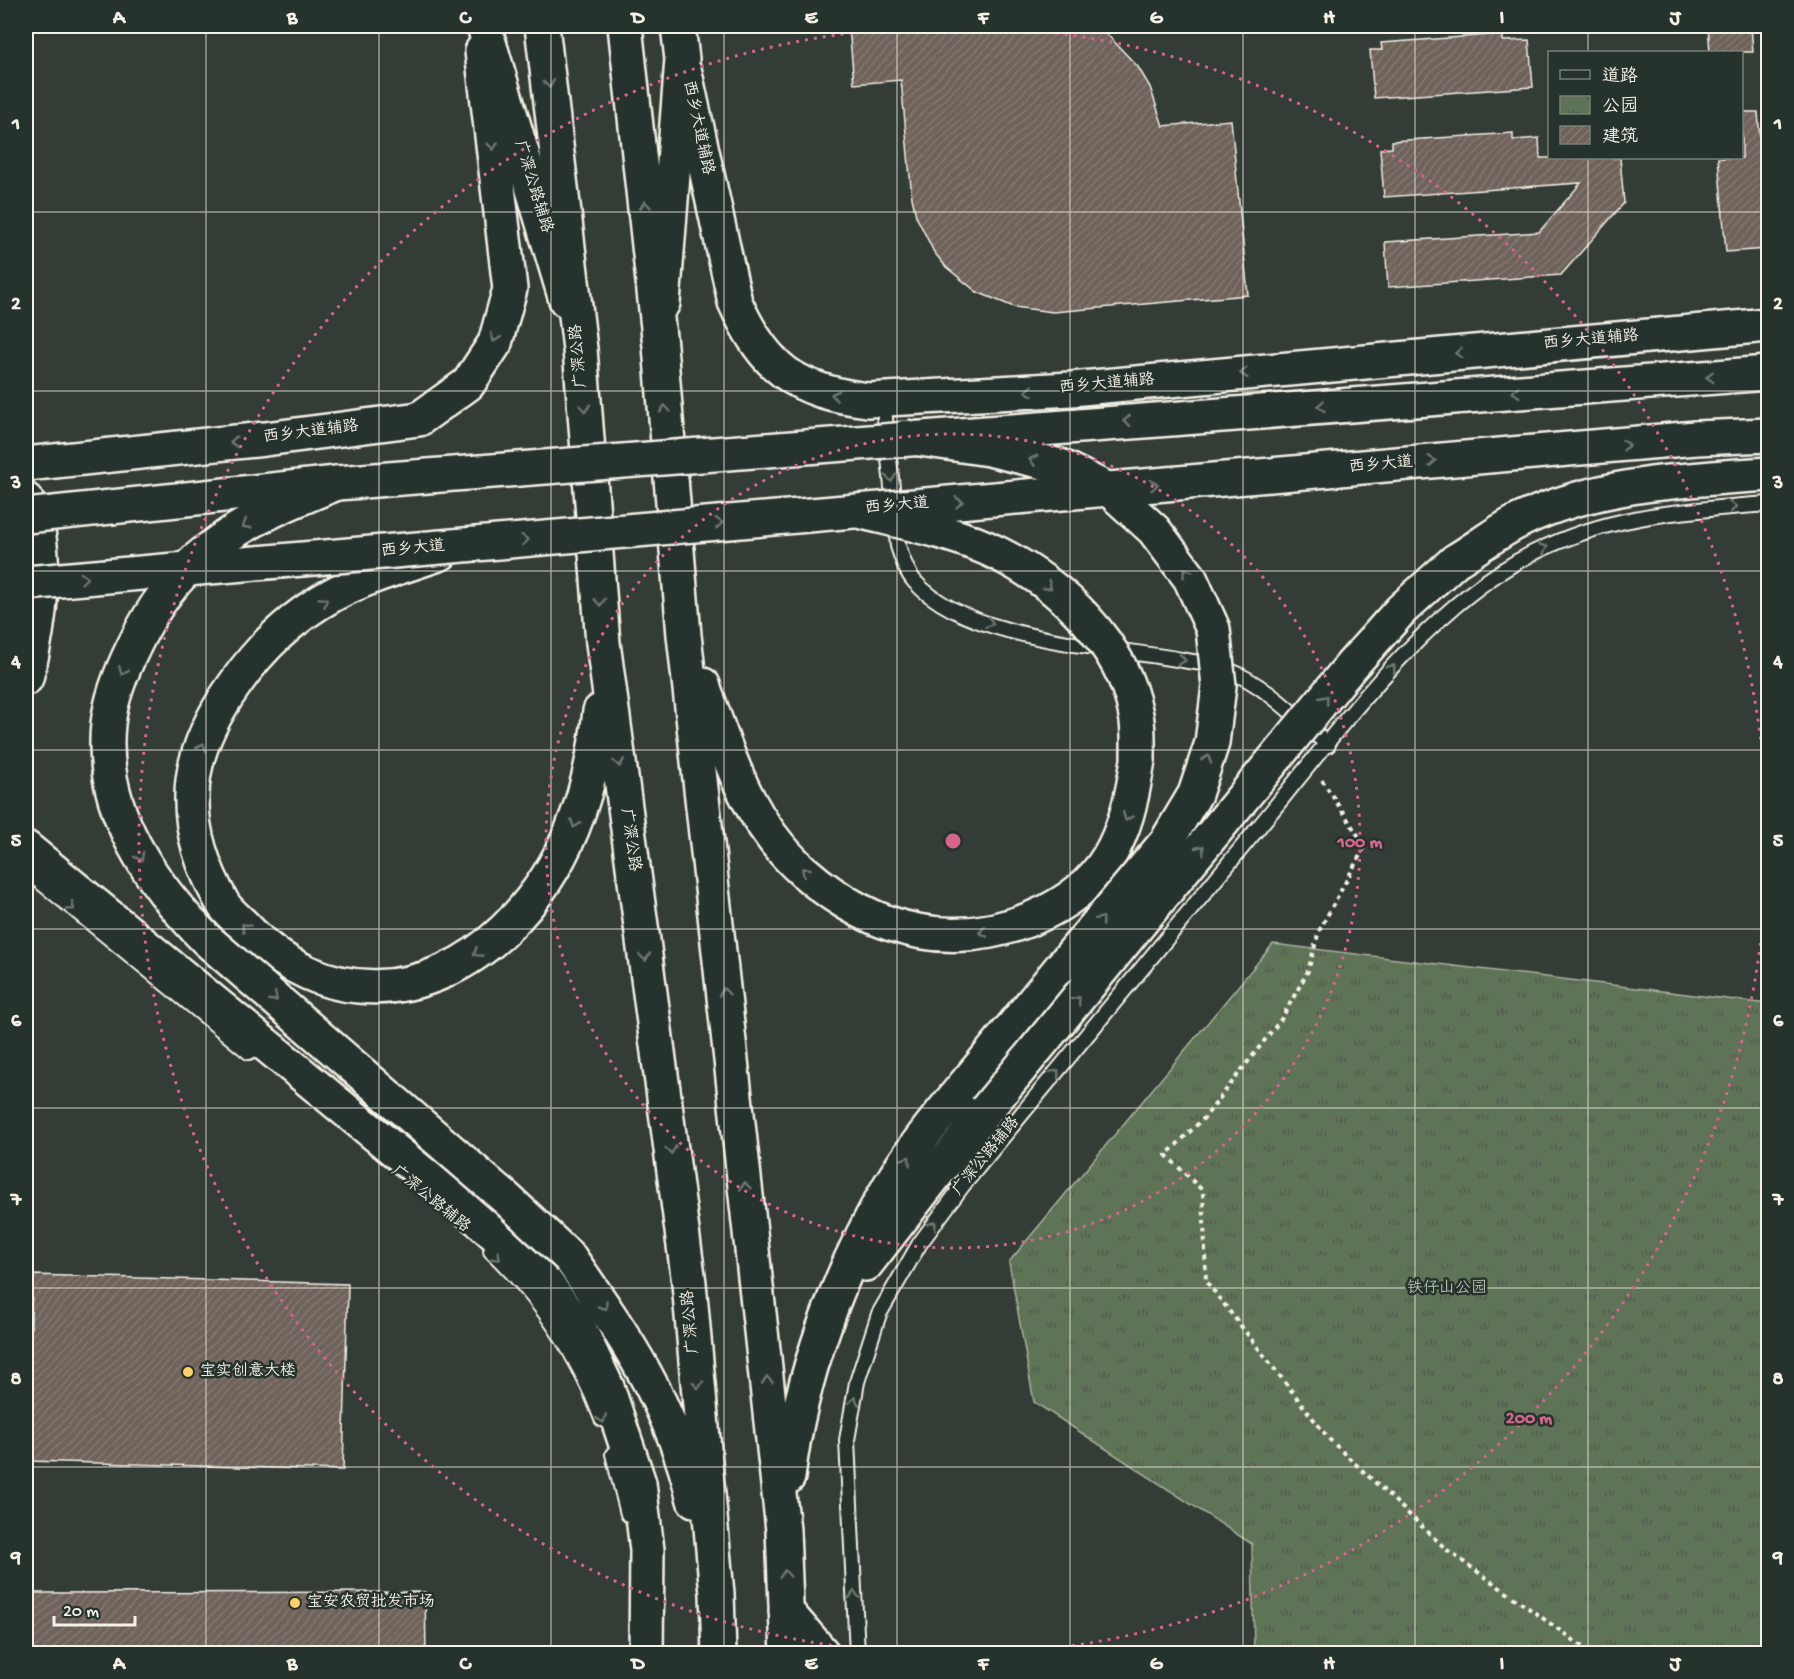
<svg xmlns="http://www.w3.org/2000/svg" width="1794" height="1679" viewBox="0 0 1794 1679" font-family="'Gochi Hand','LXGW WenKai TC',sans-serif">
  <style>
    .park { fill: url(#park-tufts); stroke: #a9b2a0; stroke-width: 1.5 }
    .building { fill: url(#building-hatch); stroke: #f4f1e8; stroke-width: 1.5 }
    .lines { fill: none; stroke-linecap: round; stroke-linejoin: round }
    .service-casing { stroke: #f4f1e8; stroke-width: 18 }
    .tertiary-casing { stroke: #f4f1e8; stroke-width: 38 }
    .primary-casing { stroke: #f4f1e8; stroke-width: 38 }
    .trunk-casing { stroke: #f4f1e8; stroke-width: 38 }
    .path { stroke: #f4f1e8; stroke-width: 4; stroke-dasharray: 4.5 4.5; stroke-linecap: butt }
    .service { stroke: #26332d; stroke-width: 14 }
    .tertiary { stroke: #26332d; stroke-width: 33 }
    .primary { stroke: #26332d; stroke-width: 33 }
    .trunk { stroke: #26332d; stroke-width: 33 }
    .primary-bridge-casing { stroke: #f4f1e8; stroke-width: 38; stroke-linecap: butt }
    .trunk-bridge-casing { stroke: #f4f1e8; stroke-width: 38; stroke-linecap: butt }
    .primary-bridge { stroke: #26332d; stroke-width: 33 }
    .trunk-bridge { stroke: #26332d; stroke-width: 33 }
    .oneway { stroke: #6e766e }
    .grid { fill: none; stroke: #f4f1e8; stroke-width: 1.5; stroke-opacity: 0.55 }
    .ring { fill: none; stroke: #d4648c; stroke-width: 3; stroke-dasharray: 3 6 }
    .poi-dot { fill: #ffd166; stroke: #26332d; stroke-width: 2 }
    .labels { text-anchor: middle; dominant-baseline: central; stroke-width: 5; stroke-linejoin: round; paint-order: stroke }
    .street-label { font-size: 16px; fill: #f4f1e8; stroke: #26332d }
    .park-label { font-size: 16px; fill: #b8bfae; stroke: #26332d }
    .poi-label { font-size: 16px; fill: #f4f1e8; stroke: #26332d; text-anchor: start }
    .centre { fill: #d4648c; stroke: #26332d; stroke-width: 3 }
    .ring-label { font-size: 18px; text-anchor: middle; font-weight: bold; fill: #d4648c; stroke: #26332d; stroke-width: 5; stroke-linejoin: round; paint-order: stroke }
    .neatline { fill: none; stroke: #f4f1e8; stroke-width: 2 }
    .grid-label { font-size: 20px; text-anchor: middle; font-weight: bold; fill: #f4f1e8 }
  </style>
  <defs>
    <pattern id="park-tufts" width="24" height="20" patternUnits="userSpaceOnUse" patternTransform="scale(1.5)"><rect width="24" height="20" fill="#5e7357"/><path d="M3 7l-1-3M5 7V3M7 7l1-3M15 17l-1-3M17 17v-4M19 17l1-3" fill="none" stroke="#525b4e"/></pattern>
    <pattern id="building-hatch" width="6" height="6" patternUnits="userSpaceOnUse" patternTransform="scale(1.5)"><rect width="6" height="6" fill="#6e625a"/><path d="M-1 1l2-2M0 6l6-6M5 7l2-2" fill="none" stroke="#837972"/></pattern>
  </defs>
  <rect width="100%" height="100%" fill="#343c36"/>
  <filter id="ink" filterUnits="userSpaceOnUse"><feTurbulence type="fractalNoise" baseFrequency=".0167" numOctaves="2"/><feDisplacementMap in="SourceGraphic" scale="12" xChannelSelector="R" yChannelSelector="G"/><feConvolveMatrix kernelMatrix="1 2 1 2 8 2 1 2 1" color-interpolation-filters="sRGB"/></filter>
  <g filter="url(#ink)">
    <path class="park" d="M1273,944L1768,1004V1653H1254L1252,1544L1034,1402L1009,1262Z"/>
    <path class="building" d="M849,26H1095L1106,33L1138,67L1150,87L1163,126L1231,120L1248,295L1053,312L1014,307L977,292L946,267L934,252L916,216L912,198L901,80L854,84Z
      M1708,26H1751L1753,52H1710Z
      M1503,34V41L1529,40L1533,87L1374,98L1370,50H1382L1381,43Z
      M1742,112H1758L1768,249L1726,252L1718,158H1742Z
      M1513,133V140L1539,138L1540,158H1620L1624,203L1561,275L1388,287L1385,242L1539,232L1581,183L1384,197L1380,149L1392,148V141Z
      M32,1275L348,1284L343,1470L28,1461Z
      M425,1592L426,1653H26V1593Z"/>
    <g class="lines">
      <defs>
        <path id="service" d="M883,399L898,546C902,558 906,572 915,582C969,641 1106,646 1182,660C1196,663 1213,663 1226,669C1266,685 1296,717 1328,745
          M26,870L249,1052
          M491,1251C542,1300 577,1353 602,1419
          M613,1454L628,1514
          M857,1654L847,1440L857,1382L879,1314L920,1243L963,1185C1062,1066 1160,947 1258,828C1335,735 1424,608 1533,553C1611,514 1683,511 1768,504"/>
        <path id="tertiary" d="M685,73L735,302C765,369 795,391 868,400L1071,389L1768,325
          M26,464L265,439L419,419L468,384L495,343L510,289L482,51
          M26,500C53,543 39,631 26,678"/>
        <path id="primary" d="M484,26L566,300
          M663,303L682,59L678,26
          M1696,438L1768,435"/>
        <path id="trunk" d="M542,26L580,349L603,643L689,1283L717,1594L719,1654
          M625,26L660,346L684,635L783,1530L788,1654
          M441,553C404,566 367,576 332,595C294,616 260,648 235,684C213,715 192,756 192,796C191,832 204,870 222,902C227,912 239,920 247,929C322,1008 428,1004 505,929C567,869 591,794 600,711
          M1455,561C1477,548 1498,531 1521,520C1598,483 1685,480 1768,474
          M703,685C727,753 747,821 803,871C875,934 958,955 1046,912C1074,898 1100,876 1114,847C1128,819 1133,791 1138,760
          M26,848L471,1213L538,1272L579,1328L607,1387L639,1483L647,1550L646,1654
          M570,1258C626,1338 671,1403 694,1500
          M866,1264L986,1110
          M788,1477C800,1378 838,1273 889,1187C911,1149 940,1115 968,1081C1000,1043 1031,1004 1063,965
          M786,1611L823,1654"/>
      </defs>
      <use href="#service" class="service-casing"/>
      <use href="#tertiary" class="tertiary-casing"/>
      <use href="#primary" class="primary-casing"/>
      <use href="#trunk" class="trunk-casing"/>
      <path class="path" d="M1322,780L1365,846L1319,931L1308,971L1282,1018L1205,1117L1166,1155L1203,1191L1206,1281L1329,1439L1447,1550L1593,1654"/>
      <use href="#service" class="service"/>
      <use href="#tertiary" class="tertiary"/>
      <use href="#primary" class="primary"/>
      <use href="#trunk" class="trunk"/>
      <defs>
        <path id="primary-bridge" d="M26,516L337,483L1768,373
          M26,583L1696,438"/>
        <path id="trunk-bridge" d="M906,437L989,449L1060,466L1111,491L1154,530L1190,578L1213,629L1219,686L1212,743L1195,794L1167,841L1063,965
          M337,483C292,501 247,519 208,550C176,575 151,610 134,646C122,670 111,697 108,724C99,809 150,883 207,940L508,1200L570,1258
          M859,511C906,523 955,532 999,554C1062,586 1123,643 1136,715C1139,729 1138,746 1138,760
          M986,1110L1351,666L1401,610L1455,561"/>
      </defs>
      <use href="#primary-bridge" class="primary-bridge-casing"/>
      <use href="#trunk-bridge" class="trunk-bridge-casing"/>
      <use href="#primary-bridge" class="primary-bridge"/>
      <use href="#trunk-bridge" class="trunk-bridge"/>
    </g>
    <defs><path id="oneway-chevron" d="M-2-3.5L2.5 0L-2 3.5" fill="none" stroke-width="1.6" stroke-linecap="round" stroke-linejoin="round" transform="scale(1.5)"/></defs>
    <g class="oneway">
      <use href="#oneway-chevron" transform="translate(549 84) rotate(83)"/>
      <use href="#oneway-chevron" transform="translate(493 146) rotate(84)"/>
      <use href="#oneway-chevron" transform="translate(645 205) rotate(-96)"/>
      <use href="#oneway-chevron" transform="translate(495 338) rotate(111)"/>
      <use href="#oneway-chevron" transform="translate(1459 353) rotate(175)"/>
      <use href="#oneway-chevron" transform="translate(1244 373) rotate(175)"/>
      <use href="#oneway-chevron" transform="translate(1710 377) rotate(176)"/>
      <use href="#oneway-chevron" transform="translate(1029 391) rotate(177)"/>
      <use href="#oneway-chevron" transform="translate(1516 392) rotate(176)"/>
      <use href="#oneway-chevron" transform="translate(835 395) rotate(-165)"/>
      <use href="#oneway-chevron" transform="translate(1321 406) rotate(176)"/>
      <use href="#oneway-chevron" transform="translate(585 408) rotate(86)"/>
      <use href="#oneway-chevron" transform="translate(665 409) rotate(-95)"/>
      <use href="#oneway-chevron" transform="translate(1127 421) rotate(176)"/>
      <use href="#oneway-chevron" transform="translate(234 442) rotate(174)"/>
      <use href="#oneway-chevron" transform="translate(1626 445) rotate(-5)"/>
      <use href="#oneway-chevron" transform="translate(1033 460) rotate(-166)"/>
      <use href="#oneway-chevron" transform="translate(1432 461) rotate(-5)"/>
      <use href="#oneway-chevron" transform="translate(891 478) rotate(84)"/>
      <use href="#oneway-chevron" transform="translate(1154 485) rotate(-5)"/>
      <use href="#oneway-chevron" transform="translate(959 502) rotate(-5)"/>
      <use href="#oneway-chevron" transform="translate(1733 507) rotate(-5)"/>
      <use href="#oneway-chevron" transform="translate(719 523) rotate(-5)"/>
      <use href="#oneway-chevron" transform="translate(246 525) rotate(149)"/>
      <use href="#oneway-chevron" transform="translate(525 540) rotate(-5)"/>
      <use href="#oneway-chevron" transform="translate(1544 548) rotate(-24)"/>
      <use href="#oneway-chevron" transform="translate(1186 572) rotate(-125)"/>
      <use href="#oneway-chevron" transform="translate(84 578) rotate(-5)"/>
      <use href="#oneway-chevron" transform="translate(1048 586) rotate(36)"/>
      <use href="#oneway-chevron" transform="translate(324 601) rotate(-34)"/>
      <use href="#oneway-chevron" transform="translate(600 602) rotate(86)"/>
      <use href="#oneway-chevron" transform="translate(990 623) rotate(18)"/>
      <use href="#oneway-chevron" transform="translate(1182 660) rotate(11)"/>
      <use href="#oneway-chevron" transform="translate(1392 668) rotate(-50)"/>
      <use href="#oneway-chevron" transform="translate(123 671) rotate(112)"/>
      <use href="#oneway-chevron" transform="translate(1325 699) rotate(-51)"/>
      <use href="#oneway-chevron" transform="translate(202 747) rotate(-72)"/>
      <use href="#oneway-chevron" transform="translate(1207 759) rotate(-72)"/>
      <use href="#oneway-chevron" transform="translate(619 763) rotate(82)"/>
      <use href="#oneway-chevron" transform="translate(1127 817) rotate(112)"/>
      <use href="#oneway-chevron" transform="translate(575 824) rotate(111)"/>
      <use href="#oneway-chevron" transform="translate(1201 849) rotate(-51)"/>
      <use href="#oneway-chevron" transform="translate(140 857) rotate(63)"/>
      <use href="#oneway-chevron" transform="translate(805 871) rotate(-139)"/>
      <use href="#oneway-chevron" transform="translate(71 907) rotate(39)"/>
      <use href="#oneway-chevron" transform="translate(1101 920) rotate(-50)"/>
      <use href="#oneway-chevron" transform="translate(245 927) rotate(-134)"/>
      <use href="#oneway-chevron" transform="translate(983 932) rotate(170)"/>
      <use href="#oneway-chevron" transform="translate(477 953) rotate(146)"/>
      <use href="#oneway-chevron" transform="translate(645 957) rotate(82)"/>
      <use href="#oneway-chevron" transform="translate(724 992) rotate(-96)"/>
      <use href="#oneway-chevron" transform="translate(274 998) rotate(41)"/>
      <use href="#oneway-chevron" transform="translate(1077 1000) rotate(-51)"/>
      <use href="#oneway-chevron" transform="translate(1056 1073) rotate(-50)"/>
      <use href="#oneway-chevron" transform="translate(671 1150) rotate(82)"/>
      <use href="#oneway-chevron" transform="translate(907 1160) rotate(-56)"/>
      <use href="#oneway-chevron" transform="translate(745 1186) rotate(-96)"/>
      <use href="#oneway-chevron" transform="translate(933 1225) rotate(-53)"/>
      <use href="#oneway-chevron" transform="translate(497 1257) rotate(44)"/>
      <use href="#oneway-chevron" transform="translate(604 1306) rotate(55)"/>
      <use href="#oneway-chevron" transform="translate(767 1380) rotate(-96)"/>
      <use href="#oneway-chevron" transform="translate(698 1385) rotate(85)"/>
      <use href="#oneway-chevron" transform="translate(854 1401) rotate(-80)"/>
      <use href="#oneway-chevron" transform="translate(602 1419) rotate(70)"/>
      <use href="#oneway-chevron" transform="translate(785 1574) rotate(-93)"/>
      <use href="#oneway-chevron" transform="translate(854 1595) rotate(-93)"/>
    </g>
  </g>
  <path class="grid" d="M206,26V1654M379,26V1654M551,26V1654M724,26V1654M897,26V1654M1070,26V1654M1243,26V1654M1415,26V1654M1588,26V52M1588,158V1654M26,212H1768M26,391H1768M26,571H1768M26,750H1768M26,929H1768M26,1108H1768M26,1288H1768M26,1467H1768"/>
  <g class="ring">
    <circle cx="953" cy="841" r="407"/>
    <path d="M903 1653A814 814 0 1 1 1003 1653"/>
  </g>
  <g class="poi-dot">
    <circle cx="188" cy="1372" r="6"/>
    <circle cx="295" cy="1603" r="6"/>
  </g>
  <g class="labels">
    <g class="street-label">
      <text transform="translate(697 128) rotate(78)">西乡大道辅路</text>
      <text transform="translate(532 187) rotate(73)">广深公路辅路</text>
      <text transform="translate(1591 341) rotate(-5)">西乡大道辅路</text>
      <text transform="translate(580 356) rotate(-95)">广深公路</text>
      <text transform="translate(1107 385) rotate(-5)">西乡大道辅路</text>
      <text transform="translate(311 433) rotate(-7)">西乡大道辅路</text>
      <text transform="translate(1381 466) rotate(-5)">西乡大道</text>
      <text transform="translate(897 507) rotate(-5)">西乡大道</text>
      <text transform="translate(413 550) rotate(-5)">西乡大道</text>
      <text transform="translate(629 840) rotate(82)">广深公路</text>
      <text transform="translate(987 1157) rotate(-51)">广深公路辅路</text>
      <text transform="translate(430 1200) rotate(39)">广深公路辅路</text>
      <text transform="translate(692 1322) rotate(-95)">广深公路</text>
    </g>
    <g class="park-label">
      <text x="1447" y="1289">铁仔山公园</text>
    </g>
    <g class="poi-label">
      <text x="200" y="1372">宝实创意大楼</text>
      <text x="307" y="1603">宝安农贸批发市场</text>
    </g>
  </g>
  <circle cx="953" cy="841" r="9" class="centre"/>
  <g class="ring-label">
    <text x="1360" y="847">100 m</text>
    <text x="1529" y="1423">200 m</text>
  </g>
  <rect width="1794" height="1679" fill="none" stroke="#26332d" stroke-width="66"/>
  <rect x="1548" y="51" width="195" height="108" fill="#26332d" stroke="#787f78" stroke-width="1.5"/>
  <rect x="1560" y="70" width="30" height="9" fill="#26332d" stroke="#787f78" stroke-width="1.5"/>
  <text x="1602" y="81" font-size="18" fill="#f4f1e8">道路</text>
  <rect x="1560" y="96" width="30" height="18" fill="url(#park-tufts)" stroke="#787f78" stroke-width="1.5"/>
  <text x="1602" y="111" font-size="18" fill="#f4f1e8">公园</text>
  <rect x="1560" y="126" width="30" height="18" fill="url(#building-hatch)" stroke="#787f78" stroke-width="1.5"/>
  <text x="1602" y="141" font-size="18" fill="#f4f1e8">建筑</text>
  <path d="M54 1616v9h81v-9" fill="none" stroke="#f4f1e8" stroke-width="3"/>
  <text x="63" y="1616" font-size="18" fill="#f4f1e8" stroke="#26332d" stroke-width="4.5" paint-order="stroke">20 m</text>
  <rect x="33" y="33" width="1728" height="1613" class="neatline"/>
  <g class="grid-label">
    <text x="119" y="23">A</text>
    <text x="292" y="23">B</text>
    <text x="465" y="23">C</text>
    <text x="638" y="23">D</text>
    <text x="811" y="23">E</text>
    <text x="983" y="23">F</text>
    <text x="1156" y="23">G</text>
    <text x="1329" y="23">H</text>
    <text x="1502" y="23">I</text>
    <text x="1675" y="23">J</text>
    <text x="16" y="129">1</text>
    <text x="1778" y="129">1</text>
    <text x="16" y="309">2</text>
    <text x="1778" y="309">2</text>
    <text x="16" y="488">3</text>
    <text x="1778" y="488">3</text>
    <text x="16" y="667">4</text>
    <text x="1778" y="667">4</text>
    <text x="16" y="846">5</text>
    <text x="1778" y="846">5</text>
    <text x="16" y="1026">6</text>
    <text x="1778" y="1026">6</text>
    <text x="16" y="1205">7</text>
    <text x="1778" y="1205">7</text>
    <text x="16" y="1384">8</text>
    <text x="1778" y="1384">8</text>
    <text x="16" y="1563">9</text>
    <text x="1778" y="1563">9</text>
    <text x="119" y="1669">A</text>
    <text x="292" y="1669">B</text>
    <text x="465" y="1669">C</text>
    <text x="638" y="1669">D</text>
    <text x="811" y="1669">E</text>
    <text x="983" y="1669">F</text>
    <text x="1156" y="1669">G</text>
    <text x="1329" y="1669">H</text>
    <text x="1502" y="1669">I</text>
    <text x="1675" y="1669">J</text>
  </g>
</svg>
